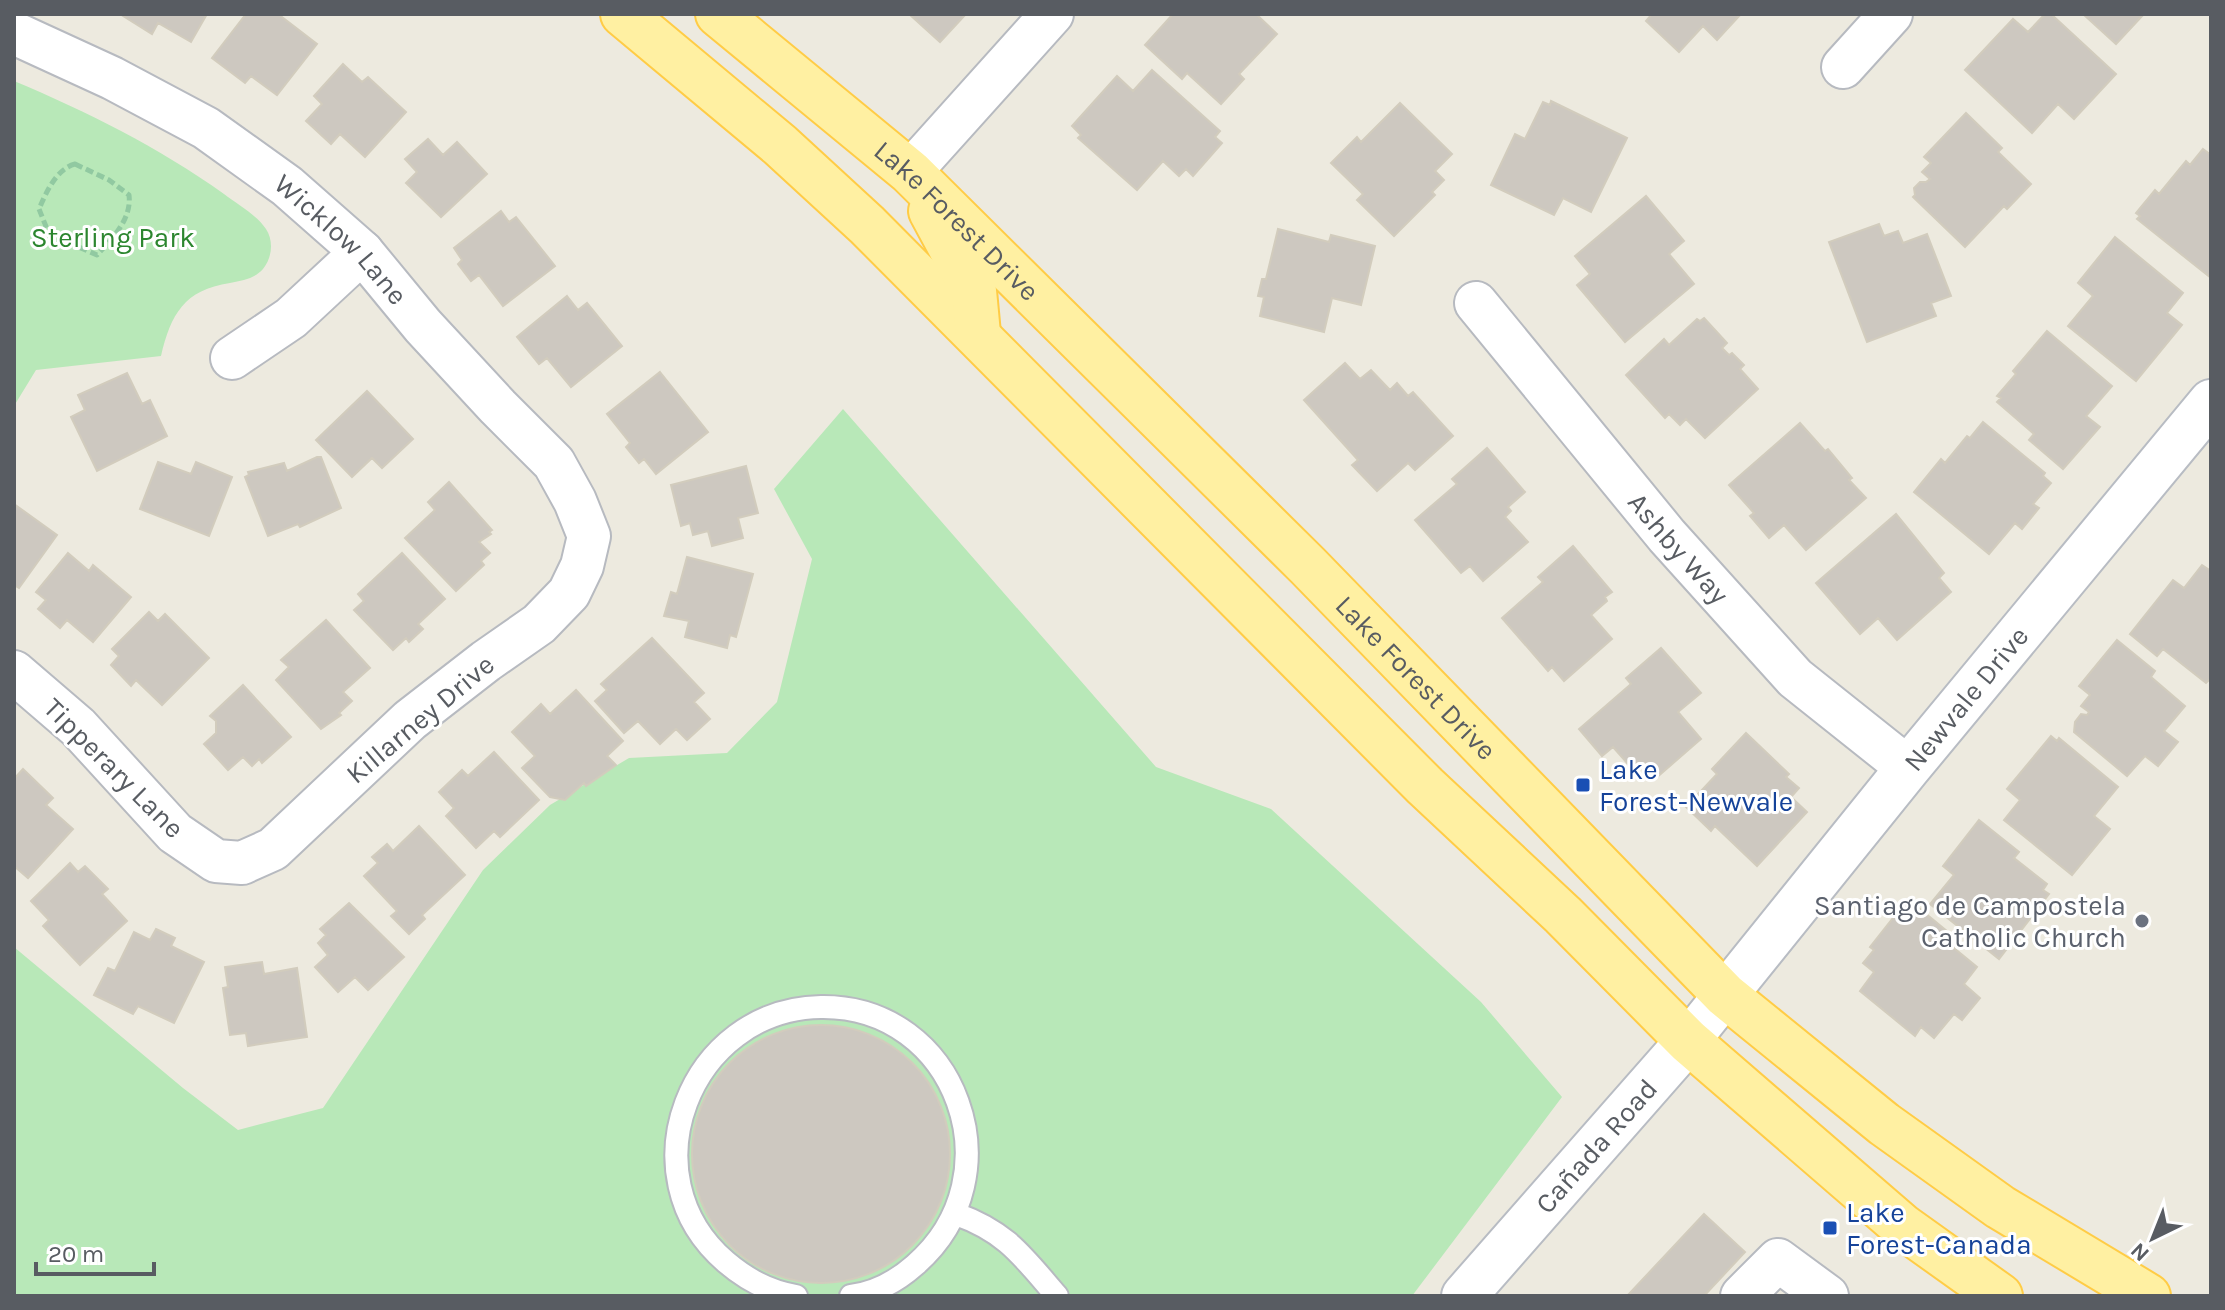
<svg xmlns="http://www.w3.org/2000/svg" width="2225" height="1310" viewBox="0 0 2225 1310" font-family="Karla,sans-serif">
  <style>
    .green { fill: #b8e8b8 }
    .building { fill: #cdc8c0; stroke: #d2ccbd; stroke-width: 2 }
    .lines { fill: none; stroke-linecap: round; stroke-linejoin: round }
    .lane-casing { stroke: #b7bac0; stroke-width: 26 }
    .street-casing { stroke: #b7bac0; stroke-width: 46 }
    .secondary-casing { stroke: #b8bcc3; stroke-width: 48 }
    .primary-casing { stroke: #ffcc46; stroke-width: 48 }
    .path { stroke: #91c9a1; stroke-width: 5; stroke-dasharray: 8 4; stroke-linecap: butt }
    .lane { stroke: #fff; stroke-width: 22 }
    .street { stroke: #fff; stroke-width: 42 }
    .secondary { stroke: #fff; stroke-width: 44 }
    .primary { stroke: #fff0a2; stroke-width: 44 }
    .transit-dot { fill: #1a4fb4; stroke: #fff; stroke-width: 3 }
    .worship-dot { fill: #6b7280; stroke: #fff; stroke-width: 3 }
    .labels { text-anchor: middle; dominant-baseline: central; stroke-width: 6; stroke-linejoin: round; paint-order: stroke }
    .street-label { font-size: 28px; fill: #585c62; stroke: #fff }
    .park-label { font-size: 28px; fill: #2c862f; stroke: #fff }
    .transit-label { font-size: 28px; fill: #164399; stroke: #fff; text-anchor: start }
    .worship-label { font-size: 28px; fill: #5b616d; stroke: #fff; text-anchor: end }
  </style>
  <rect width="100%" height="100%" fill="#edeadf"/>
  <path class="green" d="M14,81C88,112 158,147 224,194C237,204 257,215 266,229C274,241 272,258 263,269C254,279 243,280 230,283C184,290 171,314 161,356L36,370L14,406Z
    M843,409L1156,767L1271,809L1481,1002L1562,1097L1412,1296H14V947L183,1088L238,1130L323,1108L483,870L550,805L629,758L727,753L777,702L812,559L774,489Z"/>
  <path class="building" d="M120,14H207L191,42L158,23L152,34Z
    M246,14H278L317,44L277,95L251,76L245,83L212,58Z
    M909,14H966L940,42Z
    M1173,14H1256L1277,34L1239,74L1244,79L1221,104L1187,73L1182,79L1145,45Z
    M1652,14H1741L1717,40L1703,26L1679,52L1646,21Z
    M2045,14H2051L2116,74L2074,119L2058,104L2032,133L1965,70L2013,19L2028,32Z
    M2083,14H2144L2116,44Z
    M343,64L362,82L368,77L406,112L365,157L340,134L331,144L306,121L322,104L314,96Z
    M1152,70L1220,131L1215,137L1222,143L1193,176L1186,169L1179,176L1163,161L1137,190L1078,138L1081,135L1072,126L1117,76L1133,91Z
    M1551,101L1627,138L1591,212L1563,198L1554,215L1491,185L1515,134L1525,139L1543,102L1550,105Z
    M1400,103L1452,154L1435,171L1444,180L1432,192L1435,195L1394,236L1357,200L1363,194L1331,163L1357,137L1361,142Z
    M1966,113L2002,148L1998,152L2031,184L2007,209L2004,206L1965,247L1913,197L1915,195L1914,188L1920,182H1926L1930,179L1922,172L1931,163L1924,157Z
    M428,139L443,155L457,142L487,174L441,217L406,183L417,172L405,159Z
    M2203,149L2211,155V278L2137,219L2140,216L2136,213L2155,190L2159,194L2186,161L2190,165Z
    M1646,196L1684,241L1669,254L1694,284L1625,342L1577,285L1590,274L1575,256Z
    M501,211L509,222L516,217L555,266L503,306L479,275L471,281L458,264L462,260L454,248Z
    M1879,224L1884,236L1898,231L1903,243L1927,234L1951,296L1931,303L1936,316L1867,342L1829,242Z
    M1278,229L1329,242L1331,235L1375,246L1361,305L1332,298L1324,332L1260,316L1264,297L1258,296L1262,279H1266Z
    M2115,237L2183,293L2167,313L2182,325L2136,381L2068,326L2093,296L2078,283Z
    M567,296L578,310L587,303L622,346L571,387L547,358L539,364L517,337Z
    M1704,318L1727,343L1722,348L1729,355L1732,353L1744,365L1740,369L1758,389L1705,438L1686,419L1680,425L1669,414L1665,418L1626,375L1664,339L1669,345L1697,319L1700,321Z
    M2047,331L2112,386L2086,416L2100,427L2063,469L2029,440L2034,434L1997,402L2001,398L1997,396L2016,374L2013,371Z
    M1345,363L1360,379L1371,370L1390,390L1397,383L1408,396L1413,392L1453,436L1415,470L1408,463L1377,491L1352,465L1358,460L1304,400Z
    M660,372L708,432L656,474L644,459L639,463L626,447L630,443L607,414Z
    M127,373L142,404L150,400L167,436L97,471L71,417L85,410L78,395Z
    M367,391L413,439L382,468L372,458L352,477L316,440Z
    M1983,422L2045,473L2043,476L2051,483L2033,504L2039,508L2022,529L2015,523L1989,554L1914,492L1941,459L1945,463L1967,436L1970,438Z
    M1800,423L1825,451L1828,449L1852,478L1849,480L1866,498L1806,550L1784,525L1769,538L1750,516L1754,513L1729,485Z
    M1487,448L1525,492L1508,507L1511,511L1505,517L1528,542L1483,581L1470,566L1461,573L1415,520L1457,484L1452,479Z
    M317,457H321L341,508L300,527L298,524L268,536L245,477L249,475L248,472L284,463L287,471Z
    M158,462L191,474L196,462L232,477L209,536L140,509Z
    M746,466L758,513L738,518L743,538L712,546L708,531L693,535L690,523L681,526L671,485Z
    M449,482L492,530L489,532L491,534L479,542L490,553L481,561L484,565L456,591L405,538L435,510L428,502Z
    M14,504L57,535L19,588L14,585Z
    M1896,514L1944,573L1939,578L1951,592L1897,640L1878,618L1860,634L1816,583Z
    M1573,546L1612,592L1605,597L1607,601L1591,615L1612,639L1564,681L1552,667L1548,671L1502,618L1543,582L1538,577Z
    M68,553L89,571L93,565L131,597L93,642L67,620L60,628L38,609L46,600L36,592Z
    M402,553L445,599L418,624L423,629L409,642L406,638L393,650L354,610L364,601L358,594Z
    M687,557L753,574L736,637L730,635L727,648L685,637L689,621L664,616L671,592L677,594Z
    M2202,565L2211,571V678L2206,683L2163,649L2157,656L2130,634L2173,580L2184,588Z
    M149,612L158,621L165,614L209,658L162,705L136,680L131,686L111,665L119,656L112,649Z
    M326,620L370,668L343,692L352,701L339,713L341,715L321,729L276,680L289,667L281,660Z
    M652,638L704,693L694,702L710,719L687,740L676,729L660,744L638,721L624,733L595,701L607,690L601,684Z
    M2117,640L2155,671L2151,677L2185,706L2164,731L2178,742L2158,766L2145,756L2127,776L2074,732L2075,722L2081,714L2087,715L2089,712L2081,706L2090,695L2079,686Z
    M1661,648L1701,693L1678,712L1701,739L1656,778L1644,764L1635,772L1613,747L1602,756L1579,729L1631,684L1626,678Z
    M243,685L291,737L262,763L259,759L252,766L243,757L228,770L204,744L216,733V721L210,716Z
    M576,690L623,741L607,756L616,765L586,786L584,783L565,800L550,797L522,768L535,756L512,732L541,704L550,714Z
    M1746,733L1789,774L1786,777L1799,788L1791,797L1807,812L1757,866L1715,826L1711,831L1686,807L1717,774L1712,769Z
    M2051,736L2057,741L2059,738L2118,787L2094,816L2110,829L2072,875L2004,820L2020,800L2007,789Z
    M494,752L539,800L500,837L494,831L476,848L446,816L454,808L439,792L462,770L468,776Z
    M23,769L53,798L46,805L73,829L28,878L14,866V779Z
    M1979,820L2019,852L2014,858L2047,884L2043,890L2049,894L1999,959L1930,904L1954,875L1943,866Z
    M419,826L465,875L422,915L425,919L409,934L391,916L397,911L364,876L378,863L372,857L387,844L393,851Z
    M70,863L78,872L85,866L108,889L102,894L127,921L80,965L43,926L49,920L31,901Z
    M1908,899L1948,932L1943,939L1977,967L1964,984L1980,998L1962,1020L1954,1014L1934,1038L1921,1027L1915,1036L1860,991L1874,972L1863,963L1874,950L1870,947Z
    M349,903L404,957L368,990L355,977L338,992L315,967L328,955L318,943L326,935L320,929Z
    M156,929L175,938L171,946L204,962L174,1023L138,1006L133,1014L94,995L108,968L115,971L134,932L150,940Z
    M262,962L264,974L297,968L307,1037L248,1046L246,1033L230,1035L223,988L228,987L225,967Z
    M692 1154a129 129 0 1 1 258 0a129 129 0 1 1-258 0Z
    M1704,1214L1745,1252L1704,1296H1627Z"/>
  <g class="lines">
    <defs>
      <path id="lane" d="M956,1214C1007,1232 1023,1257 1057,1296
        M796,1296C770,1292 746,1279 726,1262C625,1176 689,1009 821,1007C957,1005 1018,1176 915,1265C897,1281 874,1293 851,1296"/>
      <g id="street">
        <path id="s1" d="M14,33L112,78L206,128L287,186L362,252L423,326L498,407L554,463L575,501L589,536L582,566L569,593L539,624L486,661L410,720L273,849L242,863L216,861L175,833L78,727L14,672"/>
        <path d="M1843,67L1891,14"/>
        <path d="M910,172L1052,14"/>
        <path id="s2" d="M1476,303L1667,536L1795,678L1908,768"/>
        <path d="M232,358L291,318L362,252"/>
        <path d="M1688,1041L1725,995"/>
        <path d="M1742,1296L1778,1260L1827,1296"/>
      </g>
      <g id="secondary">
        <path id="s3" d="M1725,995L1908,768L2211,402"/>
        <path id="s4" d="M1464,1296L1688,1041"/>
      </g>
      <g id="primary">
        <path d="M623,14L780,145L867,225L1425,786L1563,915L1688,1041L1902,1226L2000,1296"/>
        <path id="s5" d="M718,14L910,172L1308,566L1725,995L1884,1124L2000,1207L2148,1296"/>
        <path d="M931,211L974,291L978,334"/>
      </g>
    </defs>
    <use href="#lane" class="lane-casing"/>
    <use href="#street" class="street-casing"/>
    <use href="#secondary" class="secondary-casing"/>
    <use href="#primary" class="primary-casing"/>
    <path class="path" d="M75,164L109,180L129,195C132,219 112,239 97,255L49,234L39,209C46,193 56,169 75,164Z"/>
    <use href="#lane" class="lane"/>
    <use href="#street" class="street"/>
    <use href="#secondary" class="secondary"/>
    <use href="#primary" class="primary"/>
  </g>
  <g class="transit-dot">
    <rect x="1575" y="777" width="16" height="16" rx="4"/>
    <rect x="1822" y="1220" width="16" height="16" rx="4"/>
  </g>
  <circle class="worship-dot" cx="2142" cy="921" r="8"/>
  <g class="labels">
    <g class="street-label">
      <text stroke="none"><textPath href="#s5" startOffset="316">Lake Forest Drive</textPath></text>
      <text stroke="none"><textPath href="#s1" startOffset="390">Wicklow Lane</textPath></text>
      <text stroke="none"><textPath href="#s2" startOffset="318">Ashby Way</textPath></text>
      <text stroke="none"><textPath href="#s5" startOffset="964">Lake Forest Drive</textPath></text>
      <text stroke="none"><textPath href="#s3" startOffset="382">Newvale Drive</textPath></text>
      <text transform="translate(420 719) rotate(-40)">Killarney Drive</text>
      <text transform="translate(114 768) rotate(45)">Tipperary Lane</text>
      <text stroke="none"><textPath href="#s4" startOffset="200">Cañada Road</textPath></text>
    </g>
    <g class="park-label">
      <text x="113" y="237">Sterling Park</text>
    </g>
    <g class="transit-label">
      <text x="1599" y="769">Lake<tspan x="1599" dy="32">Forest-Newvale</tspan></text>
      <text x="1846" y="1212">Lake<tspan x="1846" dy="32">Forest-Canada</tspan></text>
    </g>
    <g class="worship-label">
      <text x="2126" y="905">Santiago de Campostela<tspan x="2126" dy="32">Catholic Church</tspan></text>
    </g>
  </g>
  <rect width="2225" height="1310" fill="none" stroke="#585c62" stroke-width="32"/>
  <g transform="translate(2153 1238) rotate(223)" stroke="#ffffff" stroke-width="6" paint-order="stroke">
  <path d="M0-6L14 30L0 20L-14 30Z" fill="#585c62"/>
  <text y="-12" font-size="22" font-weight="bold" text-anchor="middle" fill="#585c62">N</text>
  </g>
  <path d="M36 1262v12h118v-12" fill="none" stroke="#585c62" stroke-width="4"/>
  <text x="48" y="1262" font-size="24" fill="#585c62" stroke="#ffffff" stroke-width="6" paint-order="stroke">20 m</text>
</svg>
